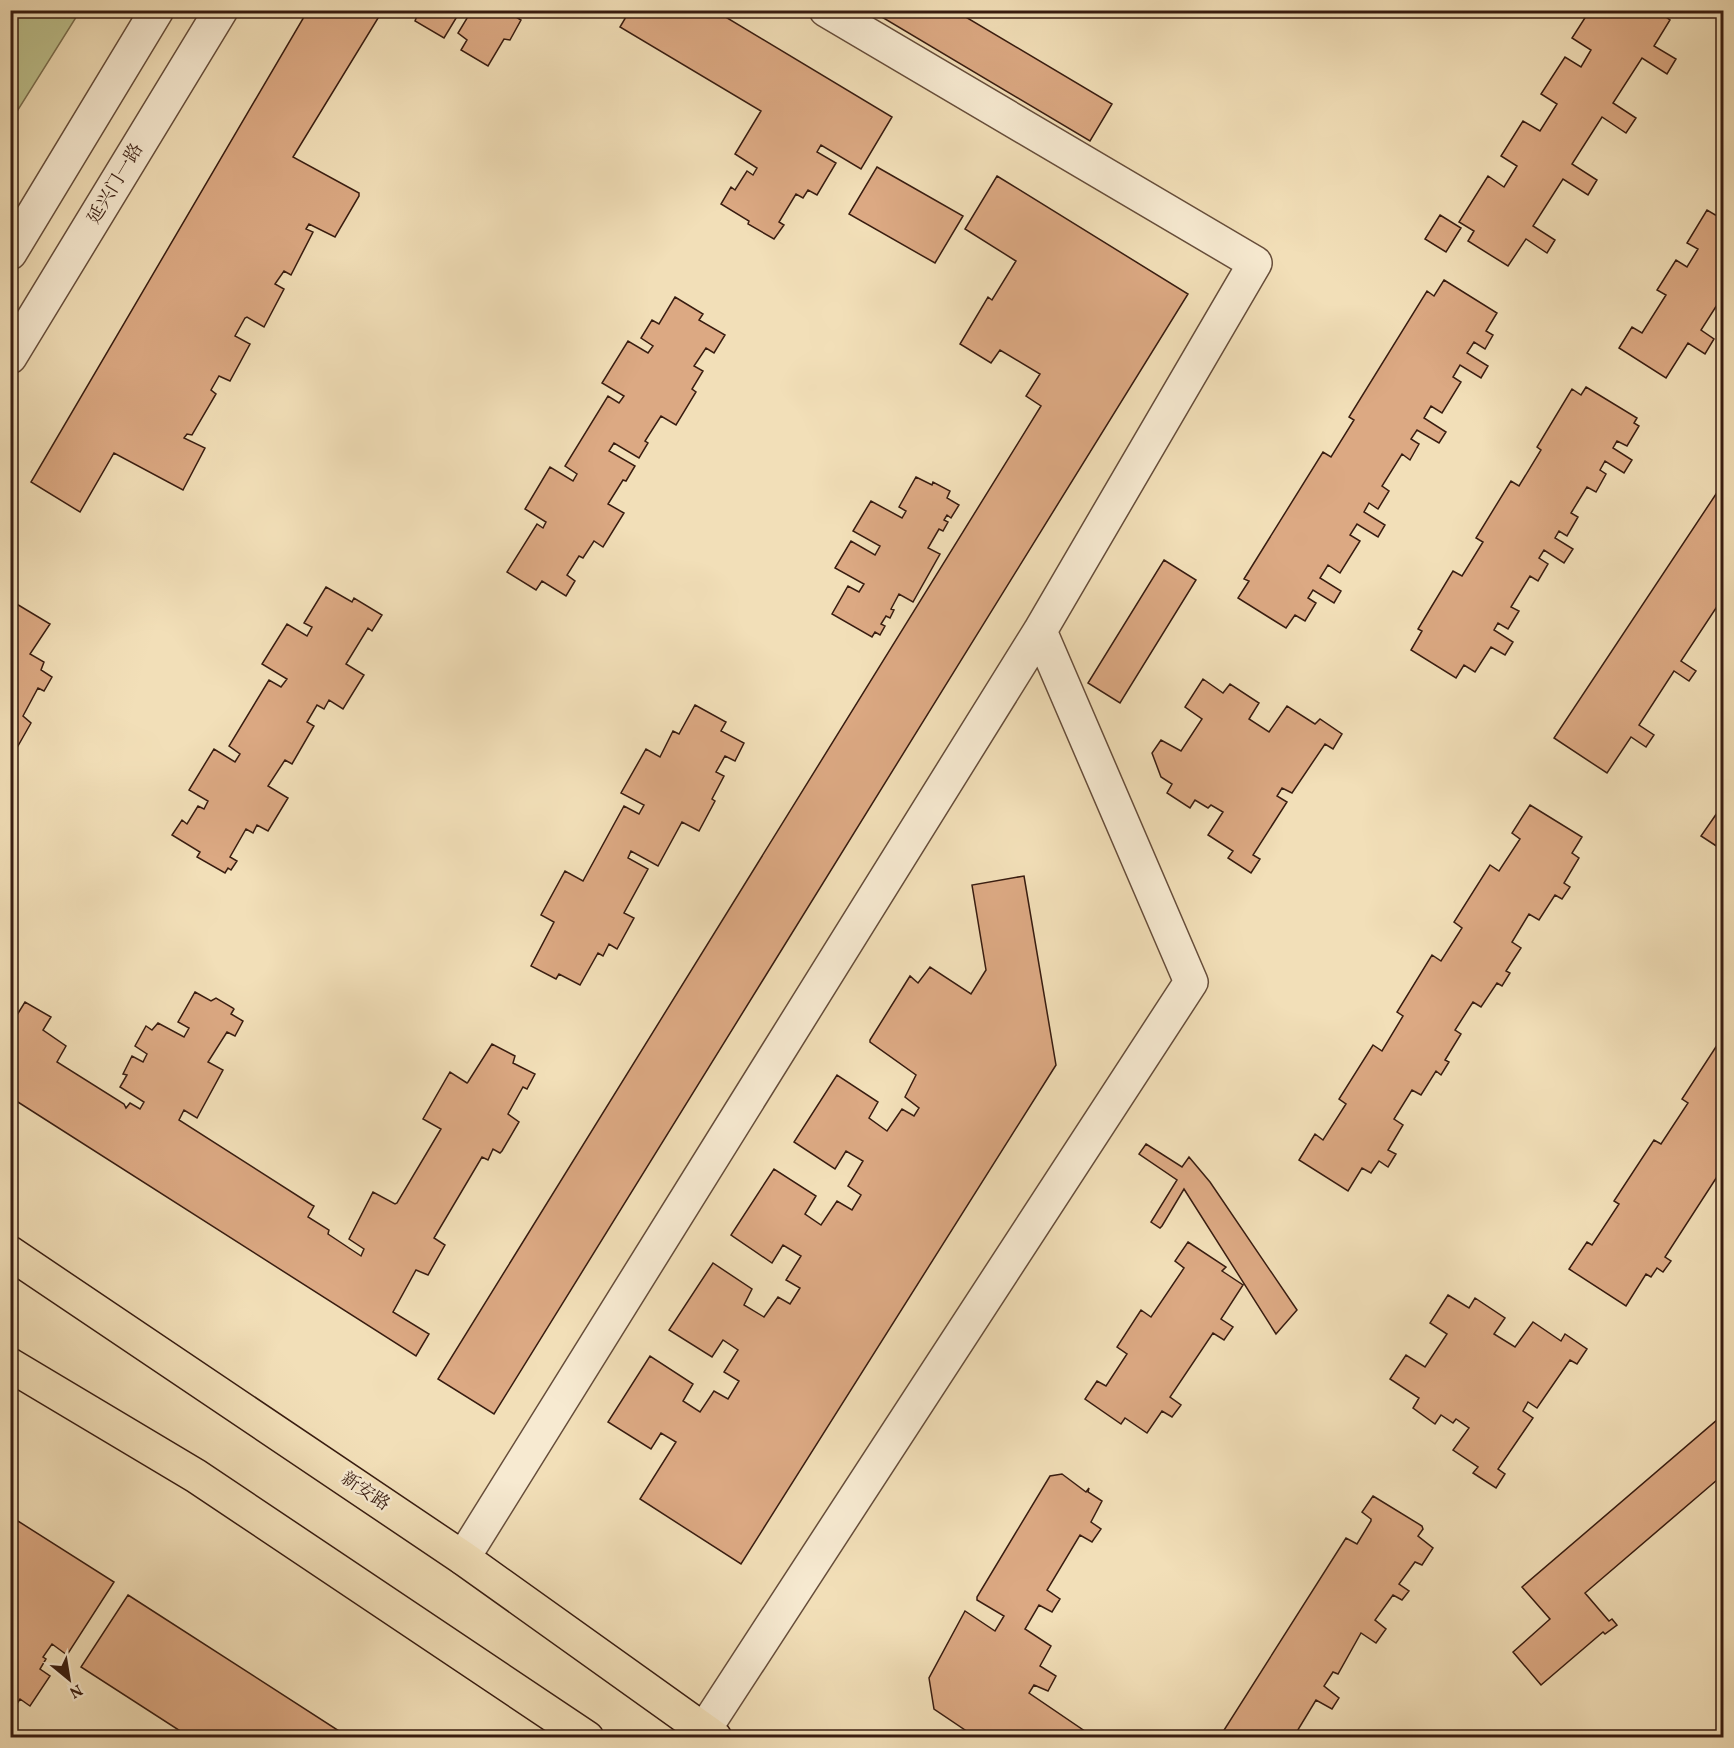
<svg xmlns="http://www.w3.org/2000/svg" width="1734" height="1748" viewBox="0 0 1734 1748" font-family="Vollkorn,'Noto Serif SC',serif">
  <style>
    .green { fill: #bdc18d; stroke: #7a6e4e; stroke-width: 1.5 }
    .building { fill: #dca983; stroke: #381c10; stroke-width: 1.5 }
    .lines { fill: none; stroke-linecap: round; stroke-linejoin: round }
    .minor-casing { stroke: #664d3a; stroke-width: 36 }
    .major-casing { stroke: #381c10; stroke-width: 36 }
    .minor { stroke: #f7ead1; stroke-width: 33 }
    .major { stroke: #f2dfb8; stroke-width: 33 }
    .labels { text-anchor: middle; dominant-baseline: central; stroke-width: 4.5; stroke-linejoin: round; paint-order: stroke }
    .street-label { font-size: 18px; fill: #381c10; stroke: #f7ead1 }
  </style>
  <rect width="100%" height="100%" fill="#f2dfb8"/>
  <filter id="stains"><feTurbulence type="fractalNoise" baseFrequency=".00333" numOctaves="4"/><feColorMatrix values="0 0 0 0 .2 0 0 0 0 .09 0 0 0 0 .02 0 0 0 .5 -.17"/></filter>
  <radialGradient id="worn" r=".72"><stop offset=".6" stop-color="#630" stop-opacity="0"/><stop offset="1" stop-color="#630" stop-opacity=".3"/></radialGradient>
  <path class="green" d="M11,10L80,11L11,121L10,11Z"/>
  <path class="building" d="M308,10H383L293,157L359,193V196L335,237L309,224L306,229L313,232L291,275L284,271L275,284L284,289L264,327L247,317L245,318L235,336L250,344L230,381L219,376L211,390L216,394L192,435L187,434L184,438L205,448L183,490L114,453L80,512L31,482Z
    M408,10H461L444,38L415,21L417,16Z
    M463,10H509L508,12L521,20L510,40L504,39L488,66L461,50L467,40L458,33L469,15Z
    M630,10H714L892,117L861,169L821,145L817,152L836,163L817,195L808,190L803,198L796,194L779,222L784,225L774,239L748,224L749,221L721,204L731,187L735,190L747,171L753,175L757,168L735,154L761,111L620,27Z
    M870,10H954L1112,104L1090,141Z
    M1590,10H1656L1670,20L1654,46L1676,59L1667,74L1642,58L1613,103L1636,118L1626,133L1602,117L1572,164L1597,180L1588,195L1563,179L1533,226L1555,240L1547,253L1526,239L1508,266L1468,241L1474,231L1459,222L1488,176L1504,187L1517,166L1501,156L1523,121L1540,131L1557,104L1541,94L1565,57L1581,67L1591,50L1572,38Z
    M877,167L963,216L935,263L849,214Z
    M997,176L1188,294L494,1414L438,1379L1041,406L1026,396L1040,374L1000,350L991,363L960,344L988,297L992,300L1016,261L965,229Z
    M1724,205V294L1701,330L1714,339L1705,354L1688,343L1666,378L1619,348L1632,327L1642,333L1666,295L1657,290L1676,260L1687,267L1698,249L1687,243L1707,210L1717,216Z
    M1440,215L1461,228L1446,252L1425,239Z
    M1444,280L1497,313L1486,331L1493,335L1485,349L1474,342L1467,353L1488,366L1481,378L1460,365L1453,377L1461,382L1442,413L1431,406L1424,418L1446,432L1439,443L1417,430L1411,439L1419,444L1410,460L1402,454L1382,486L1389,491L1378,509L1369,503L1364,512L1385,525L1378,537L1357,524L1350,535L1360,541L1340,573L1328,565L1320,578L1341,591L1334,603L1313,590L1308,598L1316,603L1305,621L1295,615L1286,628L1238,598L1249,581L1244,579L1323,452L1331,457L1354,420L1349,417L1427,291L1434,296Z
    M675,297L703,314L699,320L725,335L714,353L706,348L694,366L703,371L692,389L696,392L676,425L661,416L645,441L648,443L639,458L614,443L609,451L635,466L626,481L623,480L608,504L624,513L603,547L594,541L583,558L579,556L567,575L575,581L566,596L542,581L536,590L507,572L537,524L543,528L546,522L525,509L550,467L573,481L577,474L565,466L608,396L619,403L624,396L602,383L628,341L648,353L653,346L641,338L652,320L659,324Z
    M1586,387L1637,418L1634,423L1639,426L1627,446L1617,441L1613,448L1632,460L1624,473L1605,461L1600,470L1606,474L1596,492L1587,487L1571,513L1578,517L1567,536L1559,531L1555,538L1573,549L1564,563L1544,550L1539,558L1548,564L1538,581L1530,576L1511,607L1519,611L1508,629L1498,623L1494,630L1513,642L1505,655L1491,647L1475,672L1464,665L1456,678L1411,650L1422,631L1418,629L1453,571L1462,576L1483,542L1476,538L1511,481L1519,486L1541,450L1537,447L1572,389L1581,395Z
    M916,477L932,485L933,482L950,491L947,498L959,505L951,518L947,515L944,520L948,522L943,531L939,529L928,548L940,554L913,602L899,594L891,609L894,610L890,618L886,616L881,624L885,626L880,635L875,632L872,637L832,614L848,586L859,592L864,584L835,568L851,541L875,555L880,546L853,531L871,501L902,518L906,511L899,507Z
    M1724,482V613L1716,608L1681,661L1696,671L1689,681L1674,671L1639,725L1654,735L1646,747L1631,737L1607,773L1554,738Z
    M1164,560L1196,580L1120,703L1088,683Z
    M326,587L352,602L354,598L382,615L372,631L368,628L346,664L364,675L343,709L329,700L324,709L317,705L307,722L314,726L292,764L285,760L268,786L288,798L268,831L257,825L253,833L246,829L230,857L237,861L231,870L228,868L225,873L197,857L200,852L172,835L182,820L187,824L198,806L204,809L208,801L189,790L214,749L235,762L240,754L229,746L269,680L281,687L287,679L262,664L287,624L307,636L312,627L304,623Z
    M10,600L50,624L30,654L44,662L41,670L52,677L44,691L38,688L23,716L31,723L10,760Z
    M1203,679L1223,693L1230,684L1259,703L1249,719L1269,732L1287,706L1315,724L1320,719L1342,734L1333,749L1325,744L1292,793L1282,788L1277,796L1287,802L1253,855L1260,859L1251,873L1228,858L1233,851L1208,835L1223,812L1211,805L1208,808L1195,800L1190,808L1167,793L1172,784L1161,777L1152,753L1161,740L1181,751L1202,719L1185,707Z
    M695,705L726,722L721,731L744,743L735,761L725,756L716,772L724,776L712,799L715,801L699,831L682,822L658,866L631,851L628,858L648,869L624,913L634,918L617,949L609,944L603,956L598,953L580,985L559,974L556,979L531,966L554,922L541,915L565,871L583,881L624,806L639,814L644,805L621,793L646,749L660,757L673,731L679,734Z
    M1724,803V851L1701,836Z
    M1530,805L1582,837L1572,853L1579,858L1564,883L1570,887L1562,899L1555,895L1539,920L1529,914L1512,942L1521,948L1506,971L1510,973L1502,986L1497,983L1481,1007L1473,1002L1455,1030L1461,1034L1445,1060L1449,1062L1441,1075L1436,1071L1421,1095L1412,1090L1394,1119L1403,1125L1388,1150L1396,1154L1388,1167L1379,1161L1371,1173L1362,1168L1348,1191L1299,1160L1315,1134L1323,1140L1346,1104L1339,1099L1373,1045L1382,1051L1403,1016L1397,1012L1432,955L1441,961L1462,928L1454,922L1490,865L1499,871L1520,839L1512,833Z
    M1024,876L1056,1065L741,1564L640,1499L676,1442L661,1433L651,1449L608,1422L650,1356L693,1384L683,1401L700,1412L714,1391L728,1399L739,1381L724,1372L738,1350L723,1340L712,1357L669,1330L713,1263L752,1289L744,1305L764,1317L778,1297L790,1304L800,1288L786,1280L801,1256L783,1245L772,1263L731,1235L774,1169L816,1196L805,1214L821,1225L837,1201L852,1210L861,1195L848,1186L863,1161L846,1151L835,1169L794,1142L837,1075L878,1102L869,1118L887,1131L902,1109L914,1116L919,1108L905,1097L916,1075L870,1042V1040L910,976L918,983L930,967L971,994L986,970L972,885Z
    M195,992L211,1001L216,998L233,1008L234,1009L231,1014L243,1021L235,1036L227,1032L208,1062L223,1070L197,1118L184,1110L179,1120L312,1205L314,1206L308,1217L329,1230L328,1234L361,1256L364,1249L349,1239L373,1192L395,1204L397,1203L441,1129L423,1119L450,1072L467,1083L468,1082L492,1044L515,1056L513,1063L535,1074L527,1089L523,1087L508,1114L519,1122L502,1151L500,1153L493,1149L488,1160L482,1157L434,1238L445,1245L428,1275L416,1270L393,1312L429,1334L416,1356L10,1097V1011L17,1015L25,1002L51,1017L43,1030L66,1046L57,1062L124,1104L126,1108L130,1103L140,1109L144,1102L120,1087L127,1075L123,1074L132,1056L143,1062L147,1054L135,1046L146,1026L152,1030L158,1023L184,1037L189,1028L178,1022Z
    M1723,1036L1724,1166L1665,1257L1671,1261L1663,1272L1657,1268L1651,1277L1646,1274L1626,1306L1569,1269L1587,1242L1592,1245L1619,1204L1614,1201L1654,1140L1661,1144L1688,1103L1682,1099Z
    M1146,1144L1182,1167L1189,1157L1210,1182L1297,1310L1276,1334L1184,1189L1162,1226L1160,1228L1151,1222L1177,1180L1139,1154Z
    M1188,1242L1226,1267L1222,1271L1243,1285L1221,1319L1233,1327L1224,1340L1213,1333L1170,1397L1181,1405L1172,1417L1162,1411L1147,1433L1125,1418L1121,1424L1085,1399L1097,1381L1106,1386L1127,1354L1117,1347L1141,1310L1151,1317L1184,1268L1175,1261Z
    M1448,1295L1469,1308L1475,1298L1505,1318L1494,1334L1515,1347L1533,1322L1561,1341L1565,1334L1587,1349L1577,1364L1570,1360L1537,1408L1528,1402L1523,1411L1533,1418L1498,1469L1505,1474L1496,1488L1473,1473L1478,1467L1453,1450L1469,1428L1456,1419L1453,1423L1441,1415L1435,1424L1413,1408L1419,1398L1390,1379L1406,1355L1425,1367L1447,1334L1430,1323Z
    M1724,1414V1474L1585,1593L1609,1621L1612,1619L1617,1625L1605,1634L1603,1632L1541,1685L1513,1652L1550,1619L1522,1587Z
    M1062,1474L1086,1492L1089,1488L1088,1492L1102,1501L1091,1522L1101,1529L1092,1542L1080,1535L1047,1590L1060,1599L1052,1612L1039,1605L1025,1629L1051,1646L1040,1666L1056,1676L1048,1691L1034,1685L1029,1693L1095,1738H977L934,1709L929,1678L965,1611L995,1631L1004,1616L977,1600V1597L1050,1476Z
    M1373,1496L1422,1526L1423,1529L1418,1536L1433,1548L1422,1565L1415,1562L1399,1584L1409,1591L1402,1600L1393,1595L1375,1620L1386,1629L1376,1643L1361,1633L1338,1674L1333,1672L1324,1686L1339,1698L1332,1709L1316,1700L1293,1738H1219L1346,1538L1357,1544L1371,1521V1519L1362,1512Z
    M10,1516L114,1582L67,1655L52,1644L43,1657L46,1659L40,1669L50,1676L30,1706L20,1699L15,1707L10,1704Z
    M128,1595L350,1738H191L81,1667Z"/>
  <g class="lines">
    <defs>
      <path id="minor" d="M10,253L157,10
        M10,357L221,10
        M463,1558L1040,631L1255,263L826,10
        M704,1730L1191,982L1040,631"/>
      <path id="major" d="M10,1253L463,1558L715,1738
        M10,1365L196,1476L587,1738"/>
    </defs>
    <use href="#minor" class="minor-casing"/>
    <use href="#major" class="major-casing"/>
    <use href="#minor" class="minor"/>
    <use href="#major" class="major"/>
  </g>
  <g class="labels">
    <g class="street-label">
      <text transform="translate(116 184) rotate(-59)">延兴门一路</text>
      <text transform="translate(365 1492) rotate(34)">新安路</text>
    </g>
  </g>
  <rect width="1734" height="1748" fill="none" stroke="#f2dfb8" stroke-width="36"/>
  <rect x="12" y="12" width="1710" height="1724" fill="none" stroke="#381c10" stroke-width="3"/>
  <rect x="18" y="18" width="1698" height="1712" fill="none" stroke="#381c10" stroke-width="1.5"/>
  <g transform="translate(69 1679) rotate(150)" stroke="#f7ead1" stroke-width="4.5" paint-order="stroke">
  <path d="M0-4.5L10 22L0 15L-10 22Z" fill="#381c10"/>
  <text y="-9" font-size="16" font-weight="bold" text-anchor="middle" fill="#381c10">N</text>
  </g>
  <rect width="100%" height="100%" filter="url(#stains)"/>
  <rect width="100%" height="100%" fill="url(#worn)"/>
</svg>
